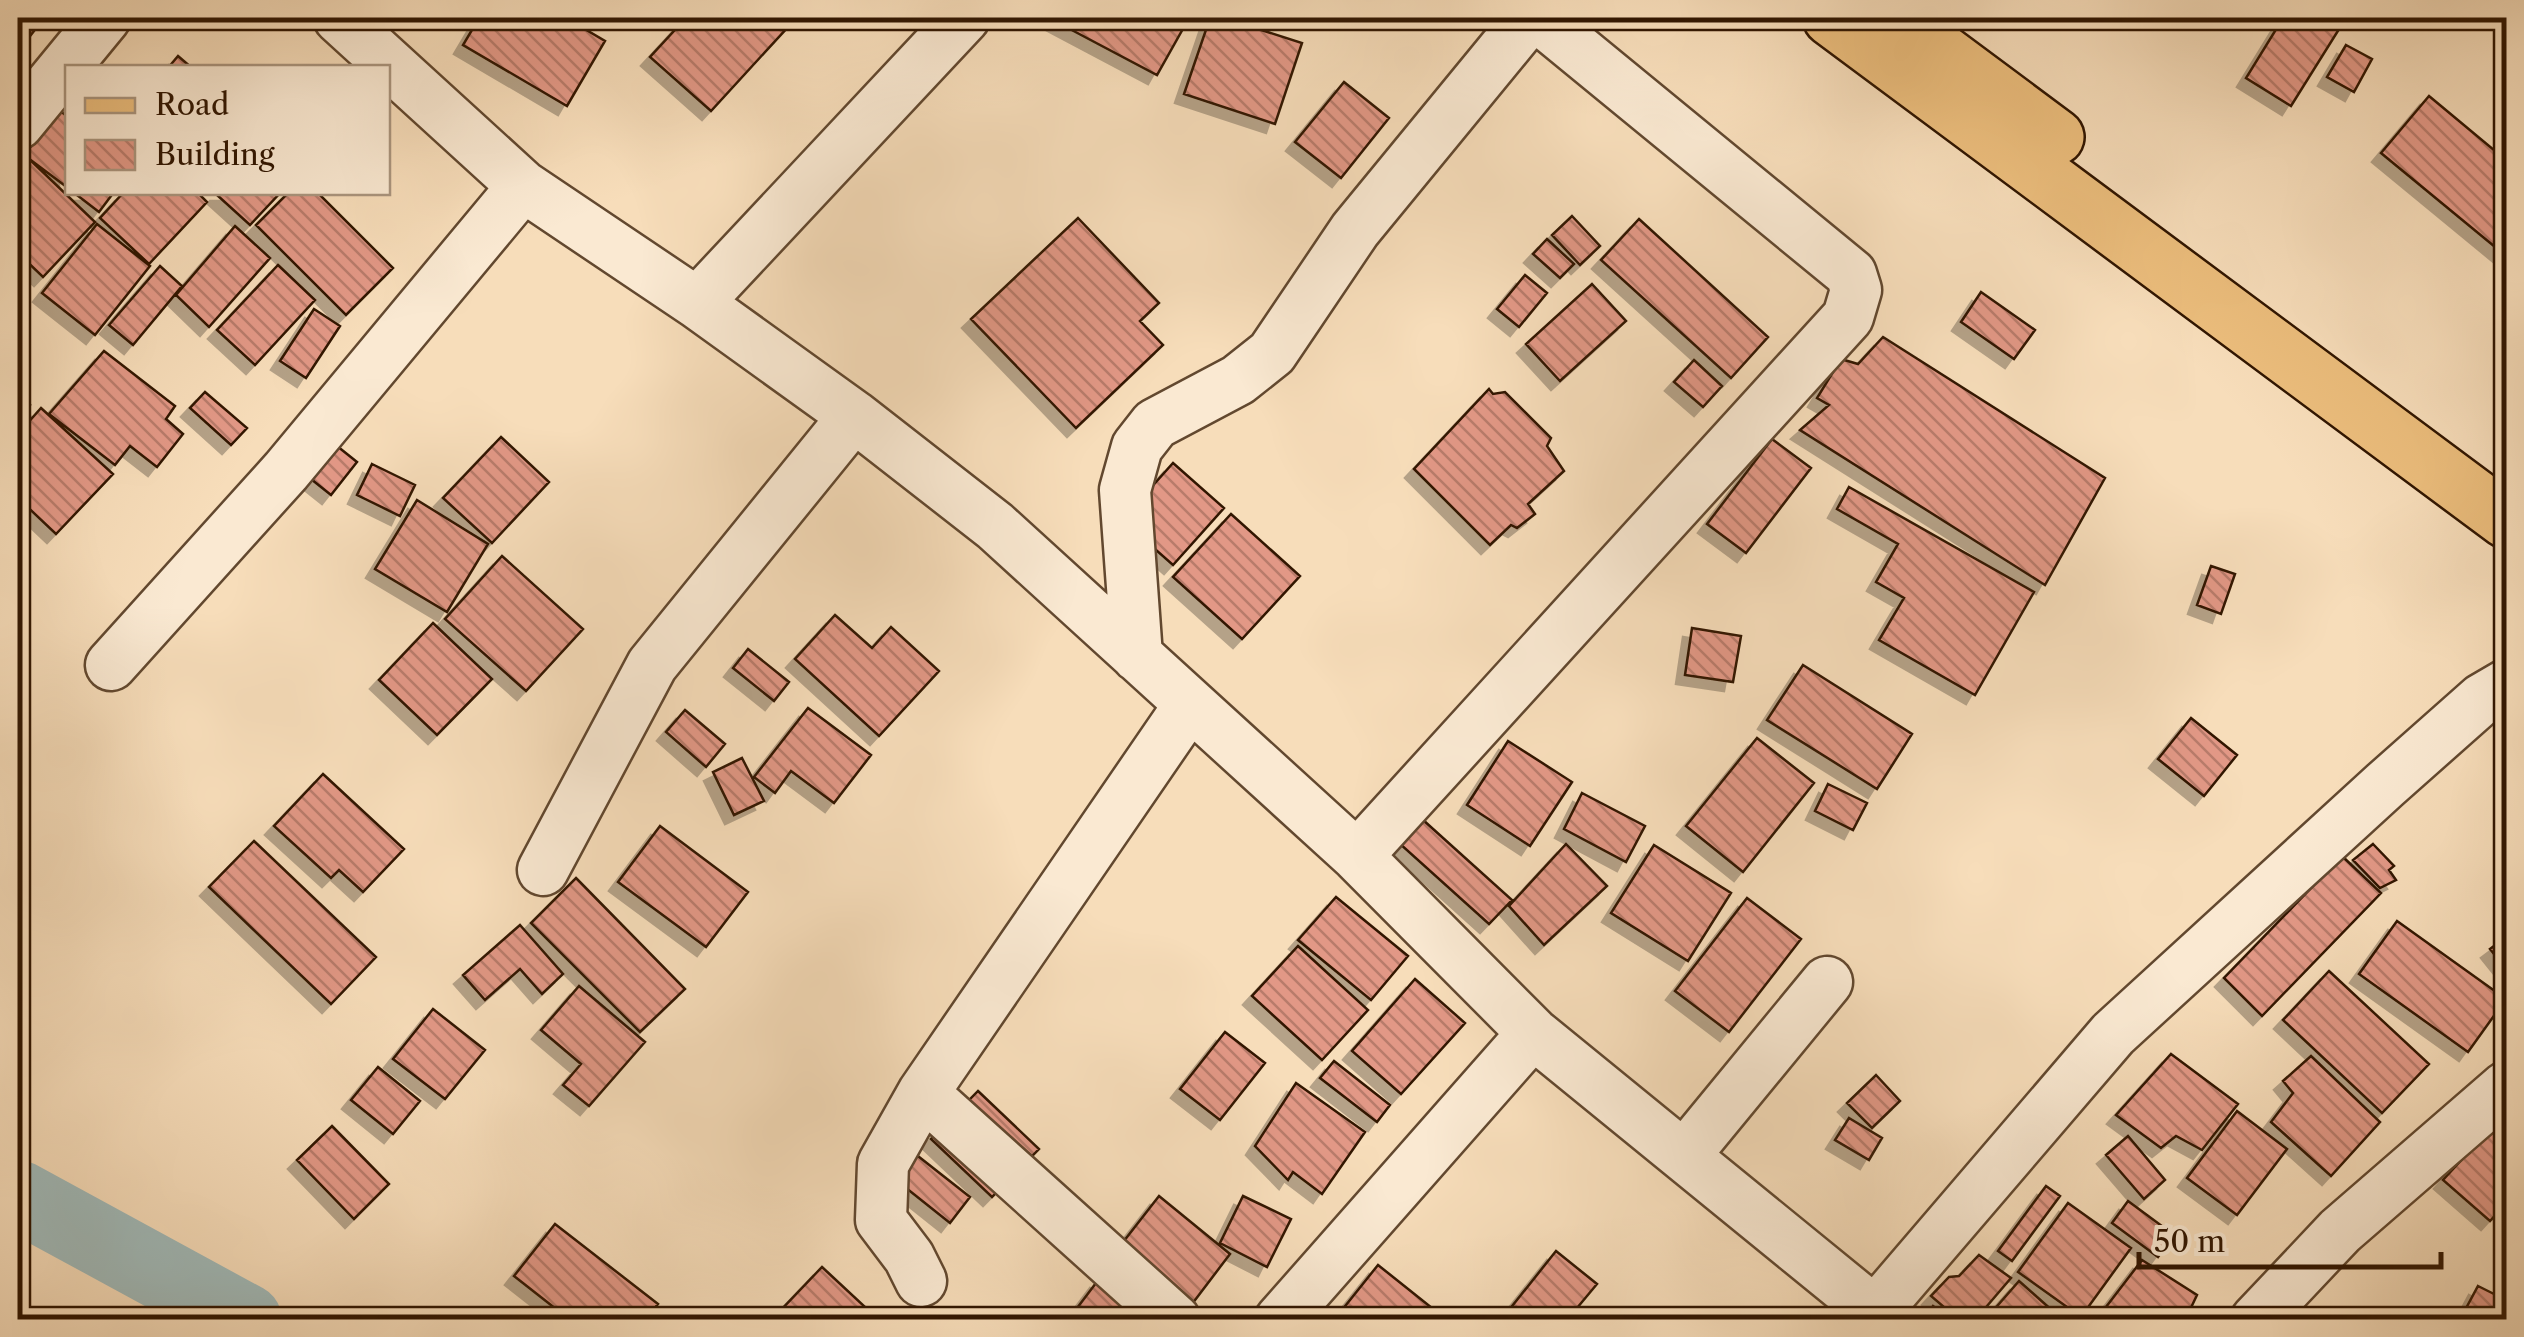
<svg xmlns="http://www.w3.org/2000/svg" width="2524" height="1337" viewBox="0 0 2524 1337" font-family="'Libre Caslon Text',serif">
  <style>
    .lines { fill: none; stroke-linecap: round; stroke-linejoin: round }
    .river { stroke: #a1bab9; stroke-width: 72 }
    .building { fill: url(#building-back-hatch); stroke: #311601; stroke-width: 2.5; filter: url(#shadow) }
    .minor-casing { stroke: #62482f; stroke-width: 55 }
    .major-casing { stroke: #311601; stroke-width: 60 }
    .minor { stroke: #fae9d2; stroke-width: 50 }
    .major { stroke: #ecbe7d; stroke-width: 55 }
  </style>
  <defs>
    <pattern id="building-back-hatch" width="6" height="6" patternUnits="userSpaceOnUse" patternTransform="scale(2.5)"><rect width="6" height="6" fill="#e29886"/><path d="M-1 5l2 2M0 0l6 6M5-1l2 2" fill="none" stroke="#b87b6b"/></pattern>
    <filter id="shadow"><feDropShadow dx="-9" dy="9" stdDeviation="0" flood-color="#0004"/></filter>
  </defs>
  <rect width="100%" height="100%" fill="#f7ddba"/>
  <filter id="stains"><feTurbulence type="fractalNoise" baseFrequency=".002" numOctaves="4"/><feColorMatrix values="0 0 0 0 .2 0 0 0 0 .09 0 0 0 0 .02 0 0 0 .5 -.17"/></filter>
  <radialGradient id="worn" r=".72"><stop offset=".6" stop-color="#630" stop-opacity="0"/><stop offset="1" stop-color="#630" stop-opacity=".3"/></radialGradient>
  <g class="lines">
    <path class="river" d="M18,1196L246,1320"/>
  </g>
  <path class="building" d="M18,18H44L24,44L18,39Z
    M479,18H566L605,41L567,106L463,45Z
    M686,18H778L788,27L711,111L650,57Z
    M1049,18H1189L1157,75Z
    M1210,18H1224L1302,43L1275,124L1184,94Z
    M2283,18H2346L2291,106L2246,78Z
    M2346,45L2372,59L2354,92L2327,77Z
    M178,56L192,68H168Z
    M1344,82L1389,118L1341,178L1295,142Z
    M2429,96L2506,160V256L2381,153Z
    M59,110L68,117V188L24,155Z
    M24,154L95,222L43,277L18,253V160Z
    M73,192H114L99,212Z
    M124,192H197L207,202L149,264L100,218Z
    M219,192H281L250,225L217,195Z
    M289,192H317L393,268L346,315L256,225Z
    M1572,216L1600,246L1580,265L1552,235Z
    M1078,218L1159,303L1140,321L1163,345L1076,428L971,319Z
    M1639,219L1768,337L1731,378L1601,260Z
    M97,224L150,266L95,335L42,293Z
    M235,226L270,258L209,327L176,295Z
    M1547,239L1574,264L1560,278L1533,254Z
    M278,265L315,300L255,365L217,330Z
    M160,266L182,286L133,345L109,325Z
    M1525,275L1547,293L1519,327L1497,309Z
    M1592,284L1626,321L1560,381L1526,344Z
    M1981,292L2035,330L2014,359L1961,322Z
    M314,309L340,326L306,378L280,361Z
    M1883,337L2105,478L2045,585L1800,430L1829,405L1817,398L1841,359L1858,364Z
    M104,351L175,406L166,419L183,434L157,467L130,446L115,465L49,414Z
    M1694,360L1722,386L1703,407L1674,382Z
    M1489,389L1493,394L1505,392L1551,438L1547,446L1564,471L1528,504L1535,514L1517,528L1511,525L1490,545L1414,469Z
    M205,392L247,428L231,445L190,408Z
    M18,395L30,405L18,422Z
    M41,408L113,474L56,534L18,498V434Z
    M501,437L549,482L492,543L443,498Z
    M1772,439L1811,468L1746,553L1707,524Z
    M337,446L357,462L331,495L311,479Z
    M1173,463L1224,508L1173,565L1122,520Z
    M372,464L415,485L400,516L357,495Z
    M1849,487L2034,592L1975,695L1879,640L1904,598L1876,582L1898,544L1837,509Z
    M18,500L28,507L18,522Z
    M417,500L488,544L447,612L375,569Z
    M1231,514L1300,576L1242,639L1173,577Z
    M502,556L583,629L526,691L445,619Z
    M2211,566L2235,574L2221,614L2197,605Z
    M835,615L872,648L891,627L939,671L879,736L795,659Z
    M433,623L492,679L437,735L379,680Z
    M1692,628L1741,636L1733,682L1685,675Z
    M748,649L789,682L774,701L733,668Z
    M1803,665L1912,734L1877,789L1767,720Z
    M808,708L871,755L834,803L791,771L775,793L754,777Z
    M685,710L725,744L706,767L666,732Z
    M2191,718L2237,755L2204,796L2158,759Z
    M1757,738L1814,783L1743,872L1686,826Z
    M1508,741L1572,782L1530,846L1467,805Z
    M742,758L764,801L734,815L713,772Z
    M323,774L404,849L363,892L339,870L331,878L274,826Z
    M1828,784L1867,803L1853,830L1815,811Z
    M1582,793L1645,826L1626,862L1564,829Z
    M1422,819L1512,900L1489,924L1399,843Z
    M660,826L748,892L706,947L618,882Z
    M254,841L376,957L331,1004L209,887Z
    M1566,844L1607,886L1544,945L1509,906Z
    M2373,844L2394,866L2389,870L2396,880L2380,888L2353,860Z
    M1654,845L1731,893L1688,961L1611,913Z
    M2342,856L2381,893L2262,1016L2224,978Z
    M576,878L685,989L640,1032L531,923Z
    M1336,897L1408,956L1371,1000L1298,940Z
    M1747,898L1801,939L1729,1032L1675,991Z
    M2397,921L2506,999L2468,1052L2359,974Z
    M520,925L563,974L542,994L520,969L485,1000L463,975Z
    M2506,937V969L2490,949Z
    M1298,946L1368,1010L1322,1060L1252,996Z
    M2329,971L2429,1064L2382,1113L2283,1020Z
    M1415,979L1465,1023L1401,1094L1352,1051Z
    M579,986L645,1042L589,1106L563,1085L581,1064L541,1030Z
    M433,1009L485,1050L445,1099L393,1059Z
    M1225,1032L1265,1063L1220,1120L1180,1089Z
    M2171,1054L2238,1104L2202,1150L2176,1136L2161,1148L2116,1115Z
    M2311,1056L2380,1122L2331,1176L2271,1122L2293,1093L2283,1081Z
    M1334,1061L1390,1105L1377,1122L1320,1078Z
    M378,1067L420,1101L393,1134L351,1100Z
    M1876,1075L1900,1101L1872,1128L1847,1103Z
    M1296,1083L1365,1132L1322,1194L1293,1172L1288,1180L1255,1146Z
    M978,1091L1039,1149L992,1197L931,1139Z
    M2237,1111L2287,1149L2237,1215L2187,1178Z
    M2501,1117L2506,1122V1214L2501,1209L2490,1221L2443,1180Z
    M1849,1118L1882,1138L1869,1160L1835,1140Z
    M332,1126L389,1184L354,1219L297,1160Z
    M2128,1136L2165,1180L2144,1199L2106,1155Z
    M895,1138L970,1197L950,1223L876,1164Z
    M2046,1186L2060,1196L2012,1261L1998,1251Z
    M1159,1196L1230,1254L1189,1308L1113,1255Z
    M1243,1196L1291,1219L1267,1267L1220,1243Z
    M2128,1201L2174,1235L2158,1257L2112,1223Z
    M2068,1203L2131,1248L2081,1317L2018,1272Z
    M555,1224L658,1304L645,1320H570L514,1276Z
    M1556,1251L1597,1284L1567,1320H1501Z
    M1979,1255L2011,1278L1975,1320H1959L1931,1296L1949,1277L1959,1276Z
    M2142,1260L2197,1295L2188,1314L2193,1320H2096Z
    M1378,1265L1447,1320H1334Z
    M822,1267L864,1306L852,1320H791L781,1310Z
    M1099,1279L1153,1320H1068Z
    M2019,1281L2063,1320H1985Z
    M2478,1286L2506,1300L2496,1320H2478L2464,1312Z
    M1933,1306L1952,1320H1934L1928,1314Z"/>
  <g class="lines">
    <defs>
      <path id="minor" d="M339,18L523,186L697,303L854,416L995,526L1357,856L1533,1033L1875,1312
        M18,124L105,18
        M697,303L964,18
        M1137,656L1125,490L1137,447L1155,424L1238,380L1272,353L1355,230L1529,18
        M111,665L286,471L523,186
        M1357,856L1848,317L1856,290L1851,274L1539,18
        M543,870L652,665L854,416
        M923,1093L1175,1320
        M1684,1156L1827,982
        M921,1281L909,1257L881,1220L883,1164L923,1093L1190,704
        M1280,1320L1533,1033
        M1868,1320L2113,1034L2385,785L2482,699L2506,685
        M2256,1320L2340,1231L2506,1087"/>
      <path id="major" d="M1831,18L2506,520
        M1896,18L2056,137"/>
    </defs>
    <use href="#minor" class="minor-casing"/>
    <use href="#major" class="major-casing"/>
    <use href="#minor" class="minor"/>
    <use href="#major" class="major"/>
  </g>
  <rect width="2524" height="1337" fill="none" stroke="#f7ddba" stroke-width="60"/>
  <rect x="20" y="20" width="2484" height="1297" fill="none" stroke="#311601" stroke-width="5"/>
  <rect x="30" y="30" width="2464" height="1277" fill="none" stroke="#311601" stroke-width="2.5"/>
  <rect x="65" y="65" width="325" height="130" fill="#fae9d2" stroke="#aa957e" stroke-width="2.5"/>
  <rect x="85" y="98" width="50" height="15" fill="#ecbe7d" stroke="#aa957e" stroke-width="2.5"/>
  <text x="155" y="115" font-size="30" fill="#311601">Road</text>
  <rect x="85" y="140" width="50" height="30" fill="url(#building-back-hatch)" stroke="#aa957e" stroke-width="2.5"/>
  <text x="155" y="165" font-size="30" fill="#311601">Building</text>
  <path d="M2139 1252v15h302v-15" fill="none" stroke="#311601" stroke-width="5"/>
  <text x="2154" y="1252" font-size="30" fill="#311601" stroke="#fae9d2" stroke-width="8" paint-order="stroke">50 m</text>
  <rect width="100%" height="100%" filter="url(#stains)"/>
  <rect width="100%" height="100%" fill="url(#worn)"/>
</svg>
